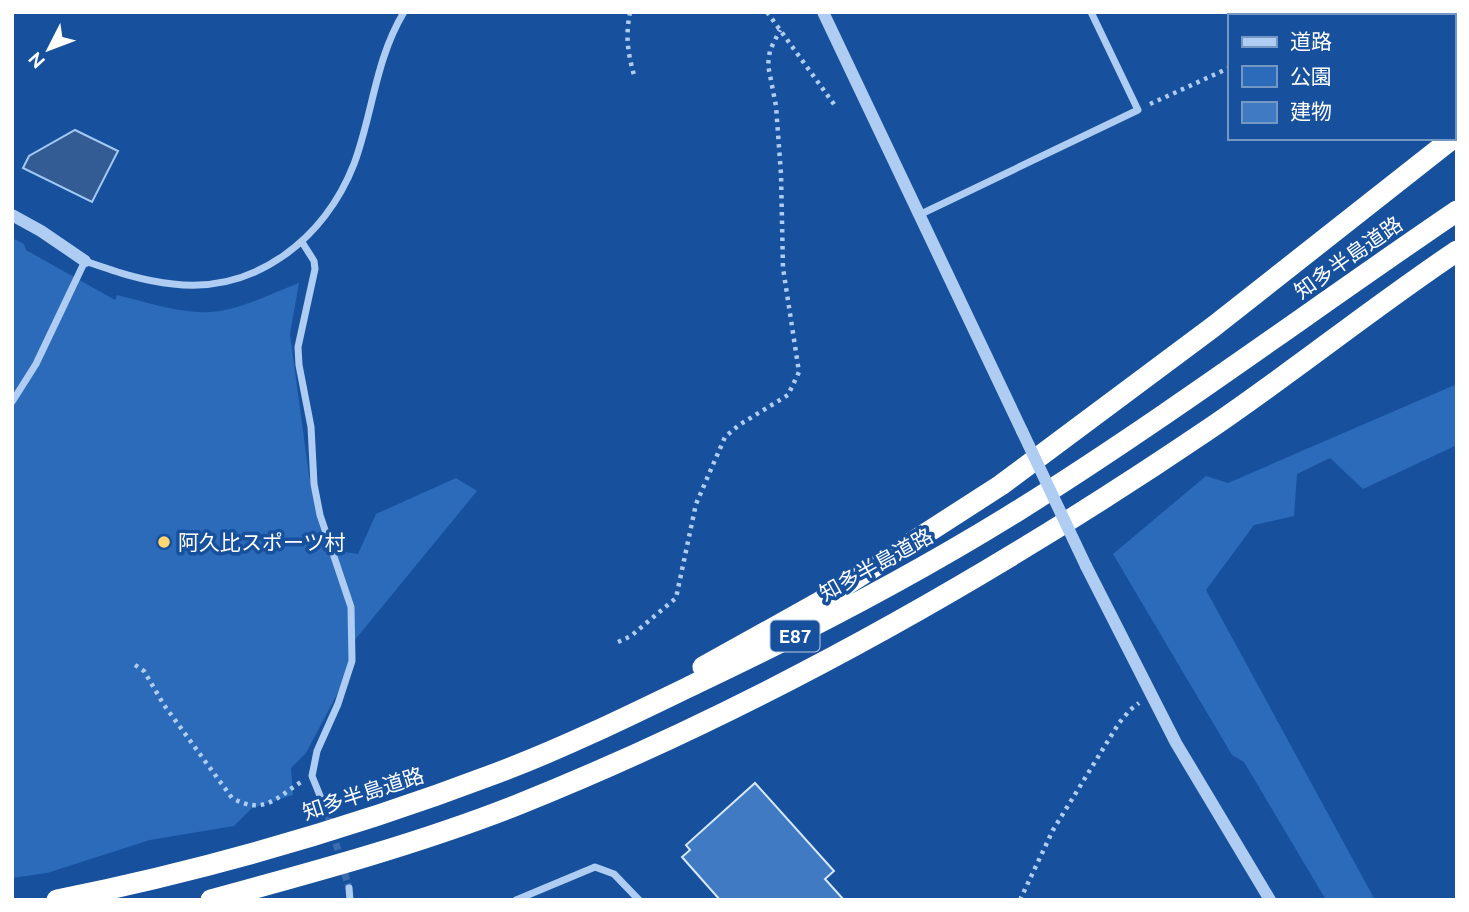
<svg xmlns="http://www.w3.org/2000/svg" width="1469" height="912" viewBox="0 0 1469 912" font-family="Ubuntu,'Noto Sans JP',sans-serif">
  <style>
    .green { fill: #2b6bba }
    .water { fill: #325c93; stroke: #a2c8f5; stroke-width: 2 }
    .building { fill: #407ac3; stroke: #d7e8fc; stroke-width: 2 }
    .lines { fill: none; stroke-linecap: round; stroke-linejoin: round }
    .minor-tunnel { stroke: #3a6bac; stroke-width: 7; stroke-dasharray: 7 3.5; stroke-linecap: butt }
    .path { stroke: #afcdf2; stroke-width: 4.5; stroke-dasharray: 3.5 5; stroke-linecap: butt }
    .minor { stroke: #afcdf2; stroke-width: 7 }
    .tertiary { stroke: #afcdf2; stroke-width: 12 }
    .motorway { stroke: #fff; stroke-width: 21 }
    .tertiary-bridge { stroke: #afcdf2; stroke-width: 12 }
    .poi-dot { fill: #ffd670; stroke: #17519d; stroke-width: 2.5 }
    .labels { text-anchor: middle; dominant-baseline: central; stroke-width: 7; stroke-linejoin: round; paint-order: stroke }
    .shield { fill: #17519d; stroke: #b9cbe2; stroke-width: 2 }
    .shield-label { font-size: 19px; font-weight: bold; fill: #fff }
    .street-label { font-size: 21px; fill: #fff; stroke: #17519d }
    .poi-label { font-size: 21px; fill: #fff; stroke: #17519d; text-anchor: start }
  </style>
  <rect width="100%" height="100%" fill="#17519d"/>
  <path class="green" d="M12,238L24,244L26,250L115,300L117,295C143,301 172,311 198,312C232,315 269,294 299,283L290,334L309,476L332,550L358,554L376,514L456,478L477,491L354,641L343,683L306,753L291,768L293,795L252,808L234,826L150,840L47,873L12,878Z
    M1457,384V445L1363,489L1330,458L1297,474L1294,516L1254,525L1206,590L1375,900H1326L1244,762L1232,755L1113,554L1206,476L1228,483Z"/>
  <path class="water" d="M75,130L118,151L92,202L23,168L29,156Z"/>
  <path class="building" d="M755,783L834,871L825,879L844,900H720L682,857L690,850L686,845Z"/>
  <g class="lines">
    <path class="minor-tunnel" d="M327,813L349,888"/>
    <path class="path" d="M630,12C625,39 628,53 635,79
      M767,12L836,107
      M1345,16L1348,12
      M1453,48L1457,51
      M1150,104L1229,68
      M618,642L631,636L676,598L696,504L725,437L739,425L788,395L799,372L783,268L781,174L776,106L768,65L770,50L780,30
      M135,665L144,671L164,705L232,798C263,815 275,799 301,782
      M1020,900L1053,830L1119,723L1130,710L1139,703"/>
    <path class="minor" d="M919,215L1138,110L1091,12
      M302,242L314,261L315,269L298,347L299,365L311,427L314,484L320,515L351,607L352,661L338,704L317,751L312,776L327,813
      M12,402L36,364L85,261C114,271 142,281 173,284C256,294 325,238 354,164C373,113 375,60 404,12
      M349,888L350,900
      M516,900L595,867L614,874L639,900"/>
    <path class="tertiary" d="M823,12L1022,431
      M12,215L41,231L85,261
      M1086,566L1176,743L1270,900"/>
    <path class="motorway" d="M703,667L818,603L1001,485L1213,327L1453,138
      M57,900C206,870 355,827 497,773C566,747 633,714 699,682C809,630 916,574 1019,510C1169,416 1311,310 1457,211
      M211,900C314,872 418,844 517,805C759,708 992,576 1209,429C1293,372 1372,308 1457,251"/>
    <path class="tertiary-bridge" d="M1022,431L1086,566"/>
  </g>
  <circle class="poi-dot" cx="164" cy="542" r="7"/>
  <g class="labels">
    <rect class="shield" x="770.5" y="620.5" width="49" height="31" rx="5"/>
    <g class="shield-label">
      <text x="795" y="636">E87</text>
    </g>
    <g class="street-label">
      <text transform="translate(1348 257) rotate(-35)">知多半島道路</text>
      <text transform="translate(876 564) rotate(-29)">知多半島道路</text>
      <text transform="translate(363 793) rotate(-18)">知多半島道路</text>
    </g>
    <g class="poi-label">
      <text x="178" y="542">阿久比スポーツ村</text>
    </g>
  </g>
  <rect width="1469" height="912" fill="none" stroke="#ffffff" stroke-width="28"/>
  <rect x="1228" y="14" width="228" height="126" fill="#17519d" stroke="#7497c4" stroke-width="2"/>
  <rect x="1242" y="37" width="35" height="10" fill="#afcdf2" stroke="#7497c4" stroke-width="2"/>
  <text x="1290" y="49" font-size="21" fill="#ffffff">道路</text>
  <rect x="1242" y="66" width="35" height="21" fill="#2b6bba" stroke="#7497c4" stroke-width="2"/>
  <text x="1290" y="84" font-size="21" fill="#ffffff">公園</text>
  <rect x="1242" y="102" width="35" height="21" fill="#407ac3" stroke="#7497c4" stroke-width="2"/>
  <text x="1290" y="119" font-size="21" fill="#ffffff">建物</text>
  <g transform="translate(49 49) rotate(228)" stroke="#17519d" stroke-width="5" paint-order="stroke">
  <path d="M0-5L12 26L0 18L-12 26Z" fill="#ffffff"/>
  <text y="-10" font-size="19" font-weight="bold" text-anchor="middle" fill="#ffffff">N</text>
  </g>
</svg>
